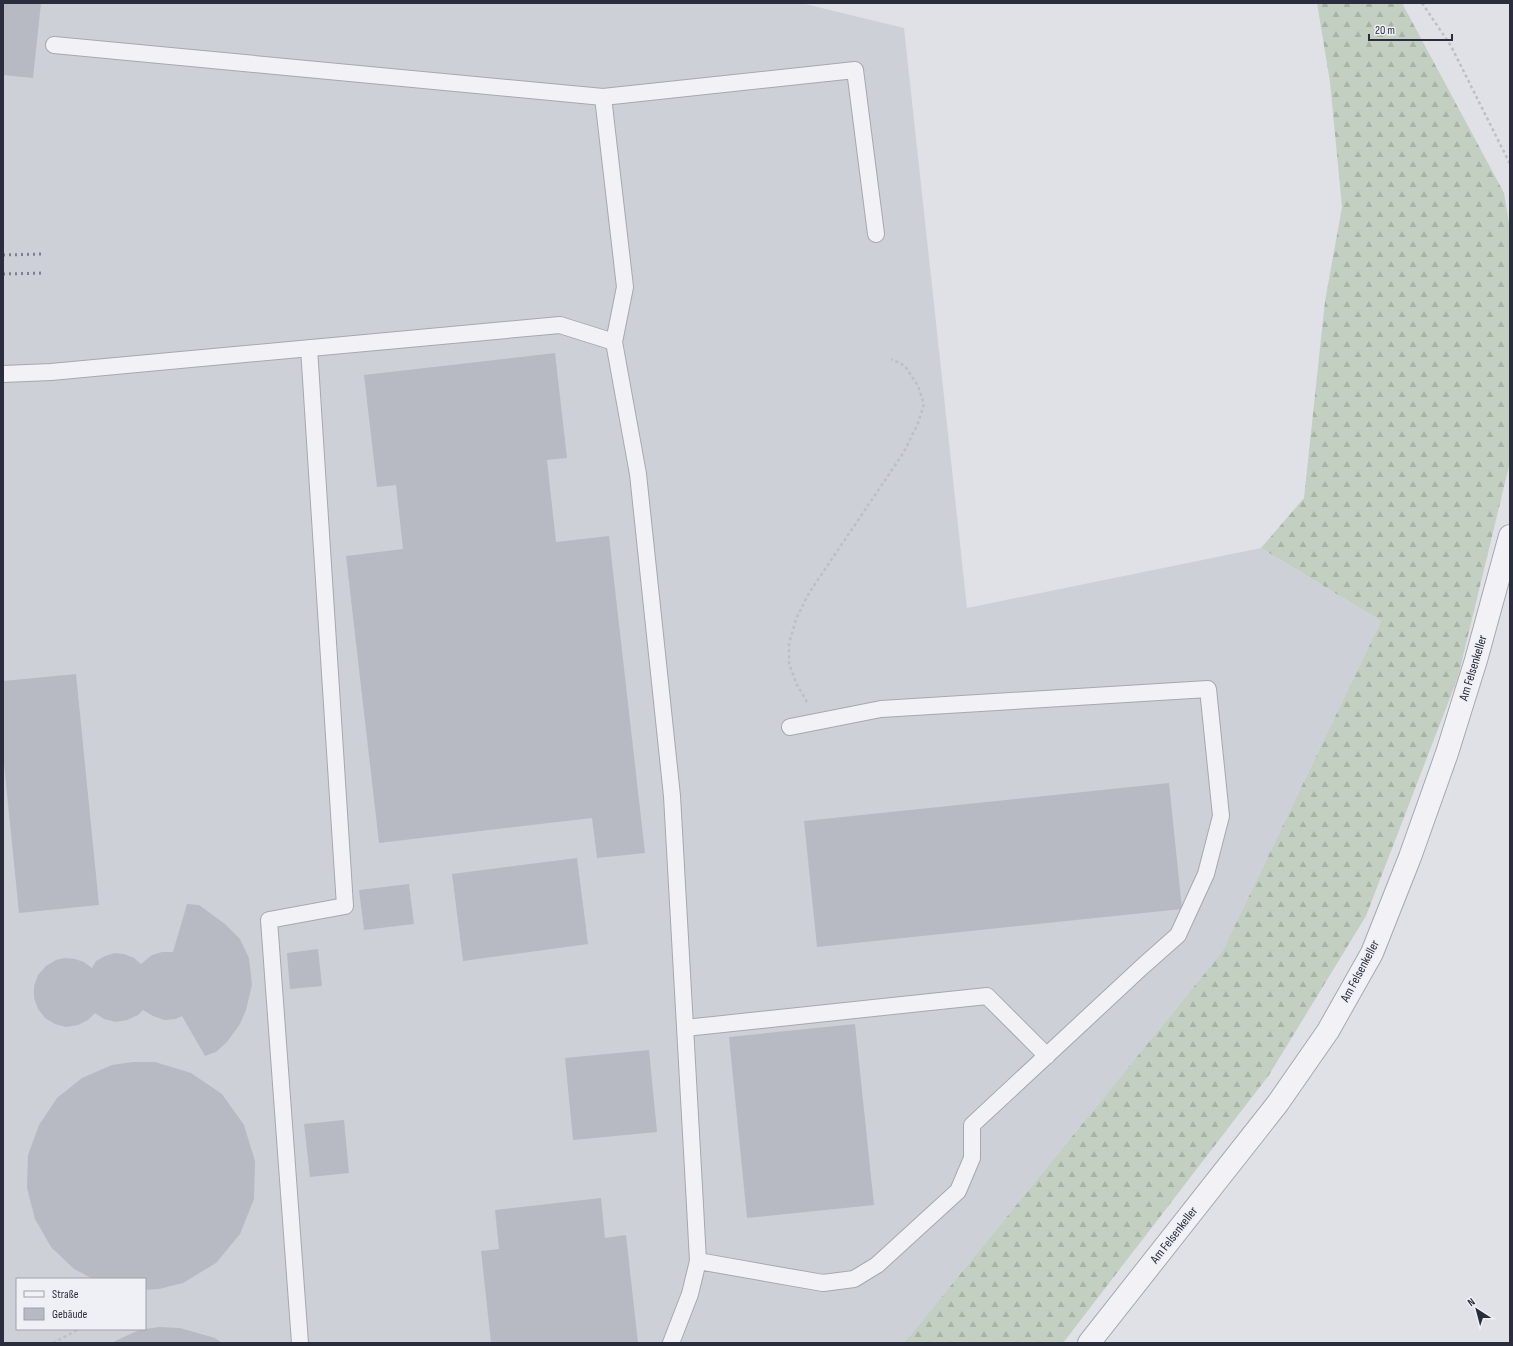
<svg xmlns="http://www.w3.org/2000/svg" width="1513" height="1346" viewBox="0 0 1513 1346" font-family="'Sofia Sans Condensed',sans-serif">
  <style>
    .built { fill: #ced0d8; fill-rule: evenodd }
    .forest { fill: url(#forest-firs) }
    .building { fill: #b7bac3 }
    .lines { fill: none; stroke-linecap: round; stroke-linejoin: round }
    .lane-casing { stroke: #a5a8b0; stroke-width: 18 }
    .street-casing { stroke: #a5a8b0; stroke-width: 24 }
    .path { stroke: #bebfc6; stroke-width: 2.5; stroke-dasharray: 3 3; stroke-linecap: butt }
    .lane { stroke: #f2f2f6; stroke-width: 16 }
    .street { stroke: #f2f2f6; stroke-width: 22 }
    .rail { stroke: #7b808f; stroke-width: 3; stroke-dasharray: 2 4; stroke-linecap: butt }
    .labels { text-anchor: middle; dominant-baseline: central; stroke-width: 4; stroke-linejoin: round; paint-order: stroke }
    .street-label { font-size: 13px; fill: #2a2e3c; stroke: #eff0f5 }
  </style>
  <defs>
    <pattern id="forest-firs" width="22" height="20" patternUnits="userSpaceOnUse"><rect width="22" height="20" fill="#c3d0c1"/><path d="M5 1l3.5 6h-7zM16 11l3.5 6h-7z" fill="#a8b3a7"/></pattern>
  </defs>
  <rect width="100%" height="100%" fill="#dfe1e7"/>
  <path class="built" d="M3,3H801L904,28L967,608L1261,548L1381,621L1222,952L904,1343H3ZM17,1279H145V1329H17Z"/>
  <path class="forest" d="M1317,3H1402L1504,193L1510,229V462L1458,677L1366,916L1269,1075L1063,1343H904L1222,952L1381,621L1261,548L1304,498L1325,301L1342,207L1330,82Z"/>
  <path class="building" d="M3,3H41L33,78L3,75Z
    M555,353L567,458L547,460L556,542L609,536L645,853L597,858L592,818L379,843L346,556L403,549L396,485L377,487L364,375Z
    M76,674L99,905L19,913L3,754V681Z
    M1169,783L1182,909L817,947L804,821Z
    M577,858L588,944L463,961L452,874Z
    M409,884L414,924L364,930L359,890Z
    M187,904L199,905L225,924L240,939L249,958L252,985L246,1010L240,1024L227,1042L216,1052L205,1056L182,1016L176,1019L164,1020L153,1016L143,1010L138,1015L127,1020L116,1022L104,1019L95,1013L88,1020L78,1025L66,1027L55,1024L45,1018L38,1009L34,998V986L38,975L46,966L56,960L65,958L75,959L84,962L92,968L96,961L105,956L115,953L124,954L134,958L141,964L152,955L162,952H173Z
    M318,949L322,986L290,989L287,953Z
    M855,1024L874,1205L747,1218L729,1037Z
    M649,1050L657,1132L573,1140L565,1058Z
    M133,1062H155L191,1073L222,1094L244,1125L255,1161L254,1199L240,1234L216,1263L183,1283L159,1289L145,1290V1279H93L74,1269L51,1247L35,1219L27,1188L28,1155L39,1125L57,1098L82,1078L112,1065Z
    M344,1120L349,1173L310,1177L304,1124Z
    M601,1198L605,1238L626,1235L638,1343H491L481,1251L499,1249L495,1210Z
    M159,1327L180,1328L215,1338L222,1343H111L139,1330Z"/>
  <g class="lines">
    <defs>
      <path id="lane" d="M54,45L603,97
        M3,374L51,372L560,325L614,342
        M685,1028L987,996L1047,1056
        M698,1261L823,1283L854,1279L877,1265L958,1191L972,1158V1125L1143,966L1178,935L1206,874L1221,816L1208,689L881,709L790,727
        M300,1343L269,920L345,906L309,348
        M671,1343L690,1294L698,1261L694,1187L672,796L638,474L614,342L625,287L603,97L855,70L876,234"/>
      <path id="street" d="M1089,1343L1278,1103L1328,1031L1372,953L1410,857L1447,753L1476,660L1510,536"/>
    </defs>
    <use href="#lane" class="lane-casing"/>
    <use href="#street" class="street-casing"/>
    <path class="path" d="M1422,3L1451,46L1510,164
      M807,702L796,683L789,663V644L796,619L809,593L904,452L918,423L924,404L918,386L905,366L891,359
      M53,1343L79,1329"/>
    <use href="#lane" class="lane"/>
    <use href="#street" class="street"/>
    <path class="rail" d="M3,255L44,254
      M3,274L45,273"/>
  </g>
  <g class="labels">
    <g class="street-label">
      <text transform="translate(1473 668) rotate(-73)">Am Felsenkeller</text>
      <text transform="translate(1360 971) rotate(-62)">Am Felsenkeller</text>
      <text transform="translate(1174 1235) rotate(-52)">Am Felsenkeller</text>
    </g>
  </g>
  <rect width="1513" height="1346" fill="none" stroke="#2a2e3c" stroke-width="8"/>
  <rect x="16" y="1278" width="130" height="52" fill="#eff0f5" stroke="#a0a2ab"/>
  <rect x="24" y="1291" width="20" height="6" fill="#f2f2f6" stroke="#a0a2ab"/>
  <text x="52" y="1298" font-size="12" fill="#2a2e3c">Straße</text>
  <rect x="24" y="1308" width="20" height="12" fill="#b7bac3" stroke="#a0a2ab"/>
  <text x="52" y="1318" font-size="12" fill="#2a2e3c">Gebäude</text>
  <g transform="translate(1477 1310) rotate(324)" stroke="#eff0f5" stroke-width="3" paint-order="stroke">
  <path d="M0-3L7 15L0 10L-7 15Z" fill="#2a2e3c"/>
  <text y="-6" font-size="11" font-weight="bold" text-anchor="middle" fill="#2a2e3c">N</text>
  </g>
  <path d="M1369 34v6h83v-6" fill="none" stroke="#2a2e3c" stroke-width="2"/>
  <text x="1375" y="34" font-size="12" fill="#2a2e3c" stroke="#eff0f5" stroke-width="3" paint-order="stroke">20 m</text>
</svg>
